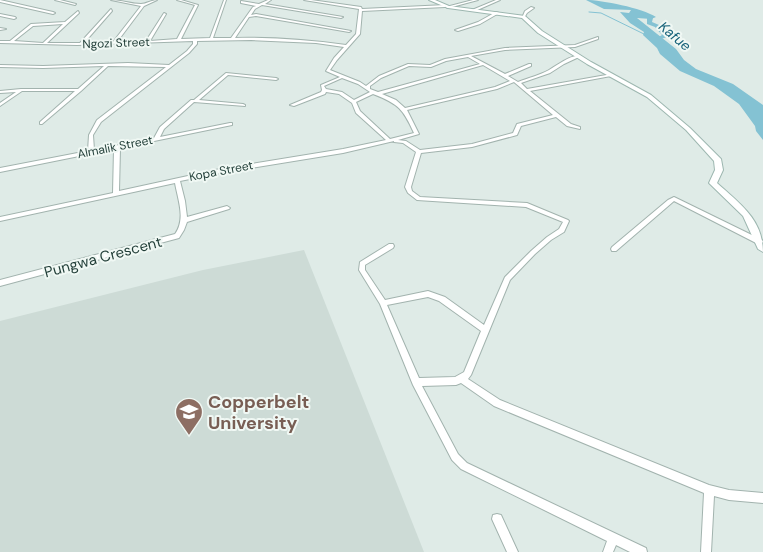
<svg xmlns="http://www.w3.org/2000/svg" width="763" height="552" viewBox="0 0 763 552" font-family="'DM Sans',sans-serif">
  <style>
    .built { fill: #cddbd6 }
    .water { fill: #84c2d3 }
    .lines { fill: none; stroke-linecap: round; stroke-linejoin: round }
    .stream { stroke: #84c2d3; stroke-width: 1 }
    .river { fill: #84c2d3; fill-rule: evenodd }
    .street-casing { stroke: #a2b3ae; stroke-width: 2 }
    .secondary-casing { stroke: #9db7b0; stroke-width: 2 }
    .street { fill: #fff; fill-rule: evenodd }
    .secondary { fill: #fff; fill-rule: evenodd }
    .labels { text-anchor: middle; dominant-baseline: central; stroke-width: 4; stroke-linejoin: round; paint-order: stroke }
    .far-street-label { font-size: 12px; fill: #1f3c36; stroke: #f0f8f4 }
    .far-water-label { font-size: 14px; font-style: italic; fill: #17637a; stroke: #f0f8f4 }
    .street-label { font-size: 15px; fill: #1f3c36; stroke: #f0f8f4 }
    .near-education-label { font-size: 18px; font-weight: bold; fill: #785e54; stroke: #f0f8f4; text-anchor: start }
  </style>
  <rect width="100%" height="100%" fill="#dfebe7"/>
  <path class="built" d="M304,250L424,552H0V321L203,270Z"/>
  <path class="water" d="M586,0C602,0 642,8 656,17L651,19L637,18L676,49L684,60L696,69L733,84L763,105V140L756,131L755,126L739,104L714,86L680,71L660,54L657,48L643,35L644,32L630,23L620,12L629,13L631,10L604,9Z"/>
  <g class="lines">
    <path class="stream" d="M589,12L601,13L646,35"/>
    <path class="river" d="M646,13L653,18L652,22L659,25L667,37L655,41V39L662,35L655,27L647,24V18L643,15Z"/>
    <defs>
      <path id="street" d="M0,0L53,12L55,13L53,14L0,2Z
        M55,0H60L76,4L75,5Z
        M111,0C121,0 131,4 141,4C146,4 152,0 157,0L144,6L117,42L146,41L164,13L166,14L150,41L177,39L195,5L177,0H181L198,5L181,39L210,38L224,0H226L213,38H231L253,7L256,6L241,3V1L259,4L268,0H271L265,4L343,17L341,18L262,5L255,9L251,15L256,14L351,31L349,32L256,16L249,17L235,38C272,37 309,40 346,45L356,34L359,9L304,0H311L361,7L362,9L446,5L445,7L362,11L360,34L337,60L330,70L360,82L366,86L379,76L408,64L430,65L445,59L505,48L575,45L598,37V39L575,47L505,50L471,56L505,74L529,64H531V66L508,76L518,82C528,78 540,75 549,70C558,65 571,54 581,56L564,64L550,73L521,83L527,89L612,74L613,75L611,76L530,91L571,124L580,127V129L567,126L556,117L521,126L517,135L472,147L421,153L411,187L412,191L420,197L527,203L568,220L569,221L564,232L551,240L535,254L510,280L471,375L468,379L500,400L709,485L729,490L763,493V503L729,500L714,496L711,552H701L704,493L494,406L461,383L456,385L422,386L458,454L467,463L646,548L647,552H630L616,545L613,552H603L607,541L461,469L452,460L413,385L380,304L359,270L360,262L389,244H393L394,246L393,248L365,265V270L385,300L428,291L445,297L484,325L505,277L531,251L547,237L559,229L563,222L526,207L417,200L408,193L405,187L416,152L403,143L394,142V141L343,153L220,173L180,181L185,201L187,217L227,206L230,208L229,209L187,222L184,230L179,238L0,286V280L175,234C186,219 178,200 175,183L0,221V217L113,193L114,149L0,172V168L88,151L89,135L97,120L166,67L108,66L81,91L42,124H40V122L75,91H22L0,106V103L16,92L0,93V91L21,89H78L104,66L43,68L0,67V65L43,66L128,63L169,65L187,51L193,44V41L77,45L0,43V41H10L31,24L65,22L78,11L79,13L47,43H80L111,9L112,11L84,43L113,42L141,6ZM63,24L43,43L14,41L33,26ZM251,40L316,43L344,47L334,58L326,71L340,77L321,85L322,90L321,92L290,105L294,106L325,94L326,92L339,94L352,103L356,113L386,140L343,149L220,169L119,191L120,148L232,125V123H230L160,137L164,129L194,102L245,106V105L243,104L199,100L228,75L276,80L278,79L276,78L226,73L194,100H191L160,127L154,138L94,150L93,135L101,122L189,53L197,44V41ZM468,57L480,64L378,92L370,89V86L381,78L409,66L431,67L446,61ZM483,65L510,81L495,87L405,108L396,100L382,94ZM342,78L358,84L370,92L354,100L342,92L326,89L324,86ZM514,82L553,115L517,124L513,133L472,144L420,150L406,141L398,140L419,134L407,110L497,89ZM373,94C399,104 403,109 414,133L390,139L360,111L356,102ZM428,297L439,301L481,331L464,372L455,377L419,378L387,305Z
        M473,0H478L448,8L446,7Z
        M496,0H500L475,11L472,10Z
        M531,7L534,8L527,13L524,18H522L525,11Z
        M496,12L499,13L480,24L458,31L455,30L478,22Z
        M0,14L15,17L16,18L14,19L0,16Z
        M0,28L6,29L0,30Z
        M674,197L762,240L763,242L760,244H758L674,201L616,251H612L611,249L612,247L668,200Z
        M497,514L501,515L518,552H507L492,519L493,515Z"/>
      <path id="secondary" d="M429,0H435L449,6L525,16L542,31L591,62L651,95L690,128L721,159L723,170L717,183C739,203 763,219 763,252L758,249L743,216L709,183L715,170L714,161L686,130L647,97L587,64L538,33L522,18L448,8Z"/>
    </defs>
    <use href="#street" class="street-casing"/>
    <use href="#secondary" class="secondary-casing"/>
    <use href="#street" class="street"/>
    <use href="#secondary" class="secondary"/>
  </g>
  <defs>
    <symbol id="university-pin" viewBox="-11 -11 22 30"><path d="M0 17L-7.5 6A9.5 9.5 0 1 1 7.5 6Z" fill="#8d6e63" stroke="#f0f8f4"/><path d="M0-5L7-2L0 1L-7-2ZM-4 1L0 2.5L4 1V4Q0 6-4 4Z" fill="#fff"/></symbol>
  </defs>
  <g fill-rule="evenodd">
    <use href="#university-pin" x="173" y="396" width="32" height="43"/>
  </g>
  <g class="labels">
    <g class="far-street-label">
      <text transform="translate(116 43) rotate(-2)">Ngozi Street</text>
      <text transform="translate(115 147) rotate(-11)">Almalik Street</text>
      <text transform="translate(221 171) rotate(-11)">Kopa Street</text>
    </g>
    <g class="far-water-label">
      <text transform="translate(675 36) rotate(40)">Kafue</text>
    </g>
    <g class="street-label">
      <text transform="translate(103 257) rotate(-15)">Pungwa Crescent</text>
    </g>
    <g class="near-education-label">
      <text x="208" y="402">Copperbelt<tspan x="208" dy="21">University</tspan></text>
    </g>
  </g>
</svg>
